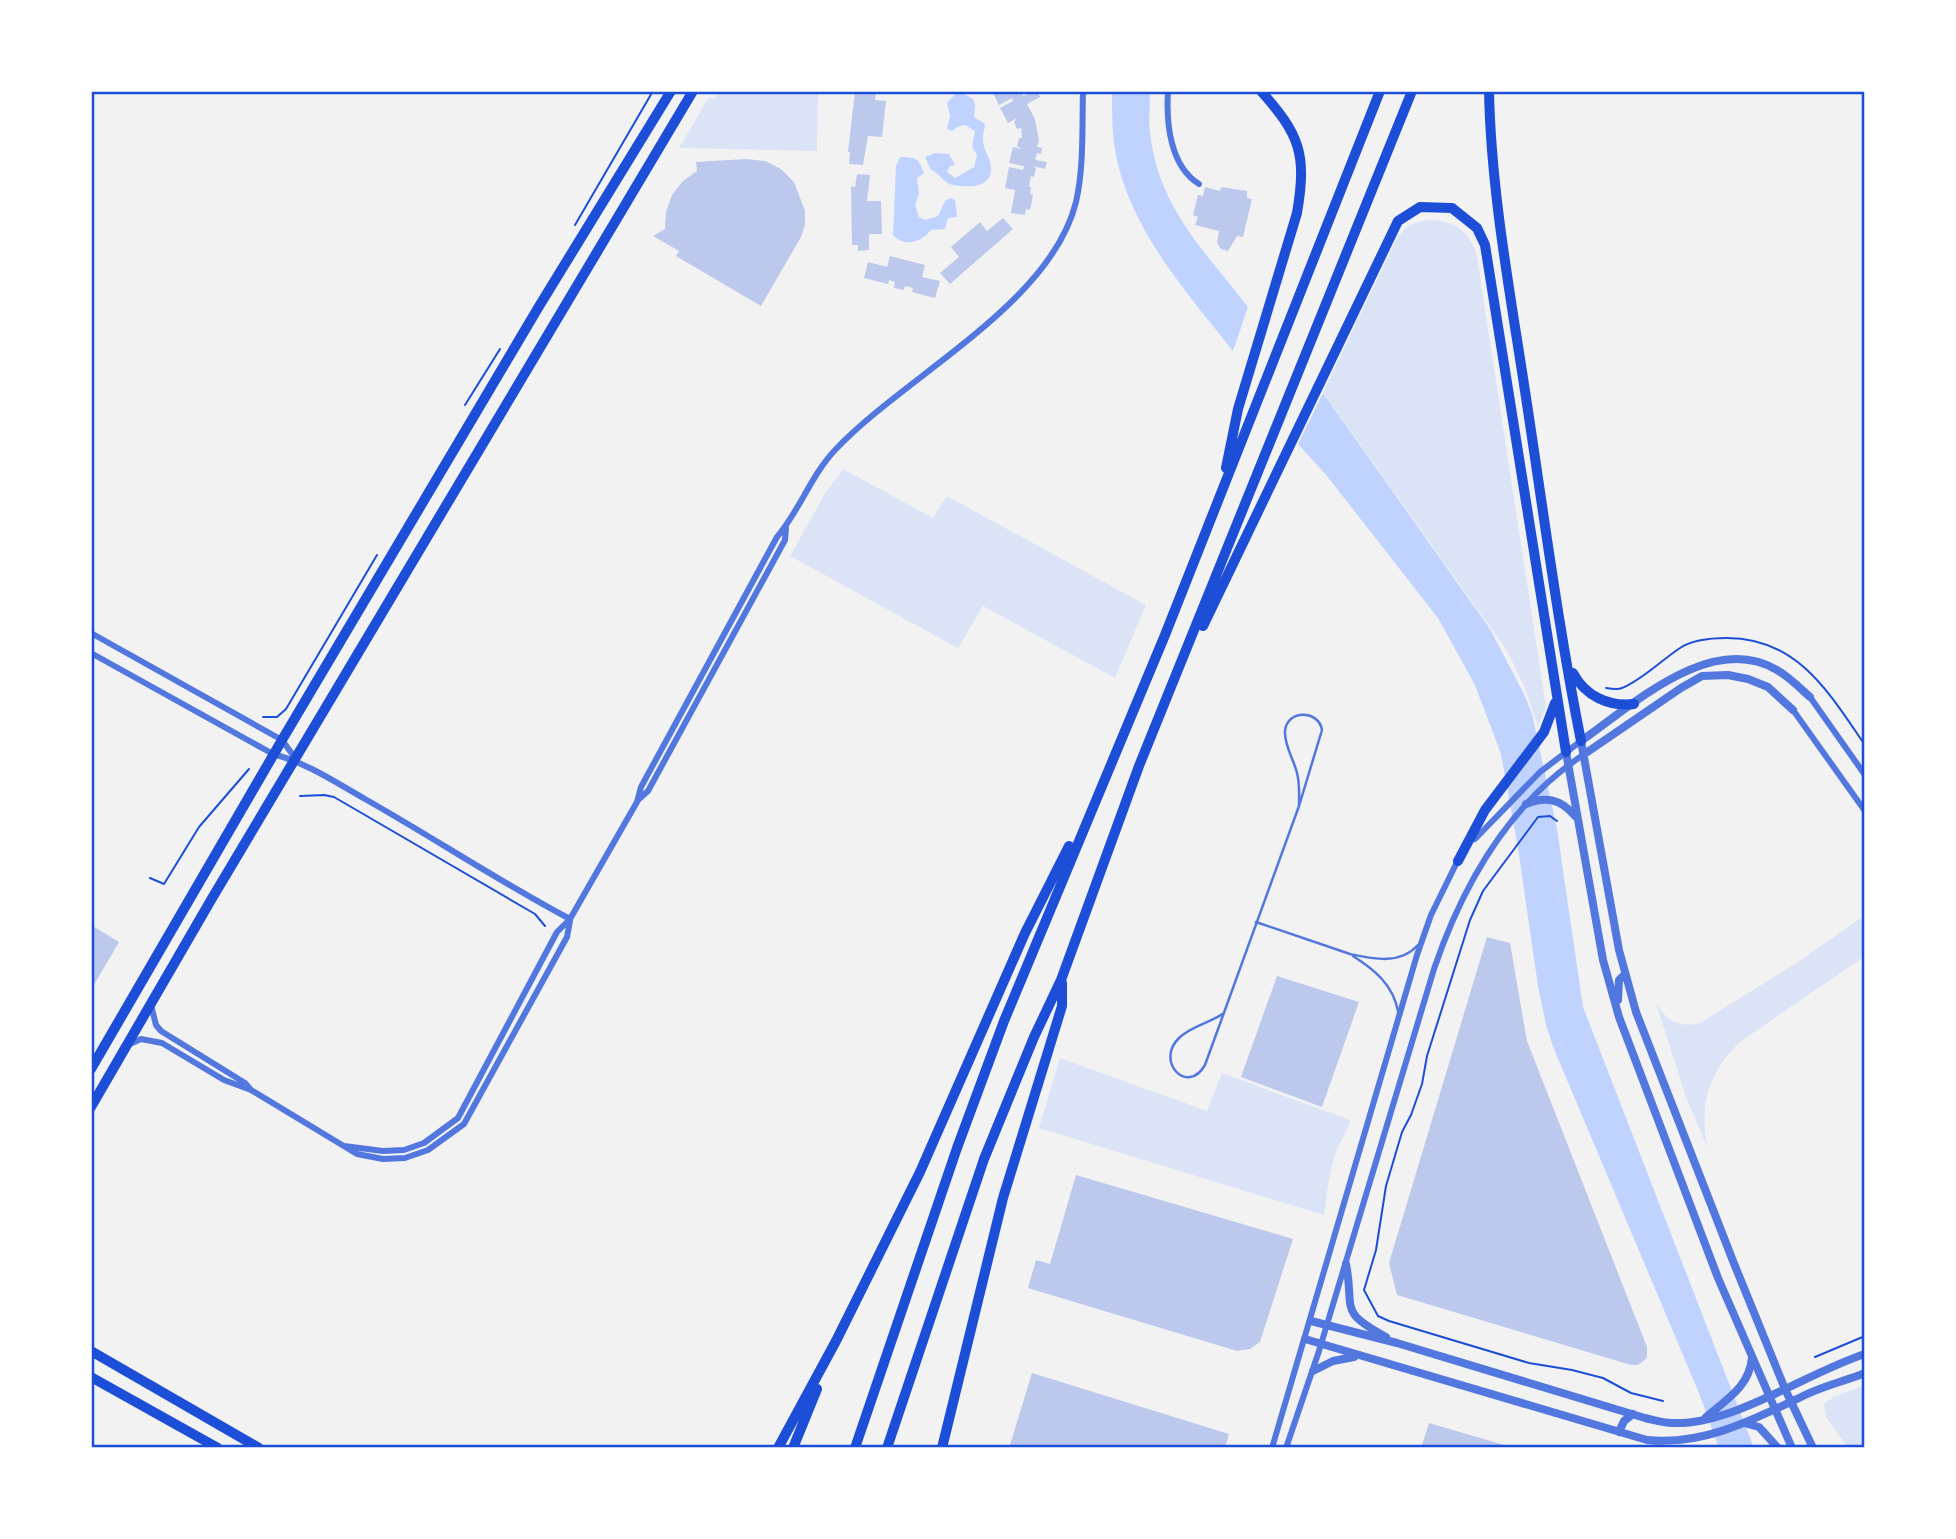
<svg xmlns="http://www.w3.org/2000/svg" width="1956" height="1539" viewBox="0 0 1956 1539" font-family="'Open Sans',sans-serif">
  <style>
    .green { fill: #dbe4f7 }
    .water { fill: #bfd3fe }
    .building { fill: #bdc9ec }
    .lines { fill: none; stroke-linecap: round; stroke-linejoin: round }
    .path { stroke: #1d4ed8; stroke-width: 2 }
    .service { stroke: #5277de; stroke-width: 2.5 }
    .minor { stroke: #5277de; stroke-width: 6 }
    .tertiary { stroke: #5277de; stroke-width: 8 }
    .primary { stroke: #1d4ed8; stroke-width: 10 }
    .motorway { stroke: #1d4ed8; stroke-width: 10 }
    .neatline { fill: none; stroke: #1d4ed8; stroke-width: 2.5 }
  </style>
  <rect width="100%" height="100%" fill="#f2f2f2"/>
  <path class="green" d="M720,91H818L817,151L679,148L709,97L715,99Z
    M1426,220C1452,219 1471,231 1477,257L1546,707L1538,726L1525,688L1507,651L1323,392L1398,236L1409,225Z
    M843,469L933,518L947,496L1146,605L1115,678L983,606L958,648L790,556L826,492Z
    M1865,915V956L1740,1042C1709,1071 1698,1107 1708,1149L1686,1097L1656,1003C1666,1021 1680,1028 1700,1023L1795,964Z
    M1060,1058L1207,1111L1222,1073L1350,1120C1348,1132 1340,1141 1336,1152C1329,1172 1327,1194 1324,1215L1039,1128Z
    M1865,1385V1448H1848L1826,1417L1824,1404L1834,1397Z"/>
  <path class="water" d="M1112,91H1150C1150,107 1148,124 1151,140C1161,210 1207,254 1248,307L1233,351C1185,290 1129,229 1115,150C1112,131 1112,110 1112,91Z
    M962,93L973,99L975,105L974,117L985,124C985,130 982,135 983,140C983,148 988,155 990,162C996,188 971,188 953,185C944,184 940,173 931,170L925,157L935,153L949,154L955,165L950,166L947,172L955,178L974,167L977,155L972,147L975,131L965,125L957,127L952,131L947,129L950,116L947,102L956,94Z
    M900,157C915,157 919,158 924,173L917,178L919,194L915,205L919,217L925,220L938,216L945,201L950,198L955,200L957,217L948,218L945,229L931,230C921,242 905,248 893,235L896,166Z
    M1323,393L1490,629L1524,694L1532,714L1557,829L1583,1007L1754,1448H1719L1699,1393L1554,1049L1546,1025L1538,986L1518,848L1501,754L1475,685L1438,618L1327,476L1298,444Z"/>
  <path class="building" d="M855,91H876L875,100L886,101L882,137L868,136L863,165L849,164L850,152H848Z
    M992,91H1020L1023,96L1037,91L1040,97L1027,104L1035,119L1039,141L1037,147L1042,148L1041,154L1037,153L1035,160L1047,162L1045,169L1033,166L1036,168L1034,177L1031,176L1029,187H1031L1030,194L1033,195L1030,210L1026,209L1025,215L1011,213L1015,190L1005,188L1009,167L1023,170L1024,166L1009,163L1013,147L1022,149L1017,146L1019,138H1022L1021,128L1017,129L1014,122L1017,118L1008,123L1000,108L1013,101L1012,98L999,105Z
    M747,159L765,161L781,169L794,182L805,211V224L801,237L761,306L676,256L679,251L653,236L665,229L666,212L672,195L683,181L697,171L696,162Z
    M857,174L870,175L867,201H881L882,234H869V250L858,251V245H852L851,186L855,187Z
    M1205,187L1220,191L1221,187L1247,191V198L1252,199L1243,237L1237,236L1228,251L1221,249L1217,243L1219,231L1195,225L1198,217L1193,215L1198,195L1203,196Z
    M1003,218L1013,229L950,284L940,273L959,257L951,247L980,222L987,231Z
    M890,256L925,265L922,277L940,281L935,298L912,292L913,288L905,286L904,290L894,288L895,282L889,280L888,284L864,278L868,262L887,267Z
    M91,925L119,942L91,990Z
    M1487,937L1510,943L1527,1041L1647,1347V1358L1638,1365H1631L1397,1295L1389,1263Z
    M1277,976L1359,1002L1322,1107L1241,1077Z
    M1076,1175L1293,1239L1260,1342L1250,1349L1237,1351L1028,1288L1036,1260L1050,1264Z
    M1032,1373L1229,1434L1225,1448H1009Z
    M1429,1423L1511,1447V1448H1421Z"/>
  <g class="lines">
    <path class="path" d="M575,225L653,91
      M465,405L500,349
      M1606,688C1612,689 1618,690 1622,688C1641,681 1663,659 1680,648C1692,640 1713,638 1727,638C1798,638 1829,693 1865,745
      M263,717H277L286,709L377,555
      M300,796L324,795L334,797L535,914L545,926
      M1557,821L1550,816L1538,817L1483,891L1470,920L1427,1056L1422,1084L1411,1115L1402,1132L1386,1186L1376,1250L1364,1290L1378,1316L1389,1321L1529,1363L1572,1370L1603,1378L1631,1393L1663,1401
      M150,878L164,884L199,827L249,769
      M1815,1357L1865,1336"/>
    <path class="service" d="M1256,922L1350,954C1374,959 1400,965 1418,945
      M1353,956C1375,970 1393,985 1398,1011
      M1224,1013C1210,1023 1191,1026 1179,1038C1155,1061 1187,1096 1205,1065L1299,806L1322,730C1319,710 1287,709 1285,731C1284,745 1294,760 1297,773C1300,784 1299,795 1299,806"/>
    <path class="minor" d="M1168,91C1166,123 1170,166 1199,184
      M91,633L282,740L295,758
      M91,653L273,754C307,763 335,782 365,799C434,838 500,882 570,919
      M1810,697L1865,775
      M1793,710L1865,811
      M638,800L648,791L785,540L786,528
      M1475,839L1540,772L1581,741
      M151,1005L156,1025L161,1031L245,1083L251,1090
      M130,1044L141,1039L162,1043L224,1080L251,1090L357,1154L383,1159L405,1158L428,1150L464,1124L567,937L570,921
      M344,1146L383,1151L404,1150L424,1143L458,1118L557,932L570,919L637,802L641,787L777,537C800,510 811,475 836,449C906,375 1051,304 1076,202C1084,167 1082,127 1083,91
      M1272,1448L1417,955L1431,915L1459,858
      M1286,1448L1319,1351L1434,969C1463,884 1508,805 1583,755"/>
    <path class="tertiary" d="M1810,697C1800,688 1789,677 1777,670C1711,631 1633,705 1581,741L1619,950L1636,1012L1733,1261L1785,1389L1813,1448
      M1566,752L1603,960L1619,1017L1718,1278L1792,1448
      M1583,755L1681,688L1702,676L1728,675L1748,679L1768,687L1793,710
      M1526,804C1546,796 1561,799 1575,816
      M1618,1000L1619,980L1625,974
      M1346,1264C1355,1309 1337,1311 1386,1337
      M1311,1321L1397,1343L1645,1418C1654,1420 1663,1423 1672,1423C1732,1426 1808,1372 1865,1354
      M1305,1339L1647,1440C1703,1446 1755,1419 1803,1396C1823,1386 1845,1381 1865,1373
      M1313,1371L1333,1361L1354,1357
      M1706,1417C1727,1399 1749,1387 1752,1358
      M1744,1423L1759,1427L1778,1448
      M1619,1432L1624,1421L1633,1414"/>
    <path class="primary" d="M91,1069L282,740L538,308L671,91
      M91,1107L211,900L693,91
      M91,1351L259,1448
      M91,1377L218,1448"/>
    <path class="motorway" d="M1489,91C1491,191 1510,292 1525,391C1543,508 1558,626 1581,741
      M1226,468L1238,409L1297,213C1307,154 1300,135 1261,91
      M1203,626L1398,221L1420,207L1452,208L1477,228L1485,245L1566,752
      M1573,673C1585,696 1609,707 1634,704
      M1458,861L1485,810L1544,732L1555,703
      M778,1448L836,1341L920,1172L1025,933L1069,846
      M793,1448L817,1389
      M855,1448L957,1148L1004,1021L1165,635L1380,91
      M887,1448L984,1159L1034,1037L1061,980L1139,766L1412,91
      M942,1448L1003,1198L1062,1006V983"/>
  </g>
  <rect width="1956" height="1539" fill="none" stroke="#ffffff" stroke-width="186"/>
  <rect x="93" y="93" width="1770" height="1353" class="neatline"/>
</svg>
